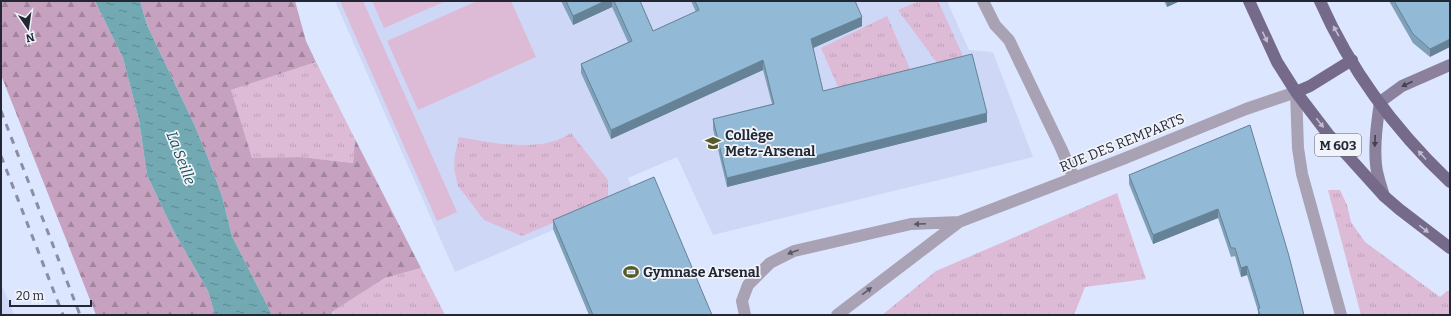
<svg xmlns="http://www.w3.org/2000/svg" width="1451" height="316" viewBox="0 0 1451 316" font-family="Bitter,serif">
  <style>
    .built { fill: #ced8f6 }
    .grass { fill: url(#grass-tufts) }
    .forest { fill: url(#forest-firs) }
    .pitch { fill: #ddbad6 }
    .water { fill: url(#water-ripples) }
    .lines { fill: none; stroke-linecap: round; stroke-linejoin: round }
    .street { stroke: #a9a2b4; stroke-width: 12 }
    .secondary { stroke: #8b819c; stroke-width: 12 }
    .primary { stroke: #756a89; stroke-width: 12 }
    .rail { stroke: #898fa2; stroke-width: 3; stroke-dasharray: 7 7; stroke-linecap: butt }
    .wall { fill: #7ea0b8 }
    .shaded-wall { fill: #668296 }
    .building { fill: #92bad6; stroke: #668296 }
    .oneway { fill: #bfbccd }
    .oneway2 { fill: #424252 }
    .oneway3 { fill: #595867 }
    .labels { text-anchor: middle; dominant-baseline: central; stroke-width: 3.5; stroke-linejoin: round; paint-order: stroke }
    .shield { fill: #f1f3fa; stroke: #61646f; stroke-width: 1 }
    .shield-label { font-size: 13px; font-weight: bold; fill: #232733 }
    .poi-label { font-size: 14px; font-weight: bold; fill: #232733; stroke: #f1f3fa; text-anchor: start }
    .street-label { font-size: 14px; fill: #232733; stroke: #f1f3fa }
    .water-label { font-size: 15px; font-style: italic; fill: #1b4d54; stroke: #f1f3fa }
  </style>
  <defs>
    <pattern id="grass-tufts" width="24" height="20" patternUnits="userSpaceOnUse"><rect width="24" height="20" fill="#ddbad6"/><path d="M3 7l-1-3M5 7V3M7 7l1-3M15 17l-1-3M17 17v-4M19 17l1-3" fill="none" stroke="#bda0b8"/></pattern>
    <pattern id="forest-firs" width="22" height="20" patternUnits="userSpaceOnUse"><rect width="22" height="20" fill="#c7a2c0"/><path d="M5 1l3.5 6h-7zM16 11l3.5 6h-7z" fill="#a1849d"/></pattern>
    <pattern id="water-ripples" width="26" height="14" patternUnits="userSpaceOnUse"><rect width="26" height="14" fill="#72a9b2"/><path d="M2 4q2-2 4 0t4 0M15 11q2-2 4 0t4 0" fill="none" stroke="#5d8a91"/></pattern>
  </defs>
  <rect width="100%" height="100%" fill="#dde6ff"/>
  <path class="built" d="M335,1H947L969,50L993,52L1033,157L713,235L677,157L628,178L635,195L455,272Z
    M1,284L15,315H1Z"/>
  <path class="grass" d="M919,1H938L963,56L937,63L898,10Z
    M887,16L911,71L839,89L821,48Z
    M316,62L355,139L353,163L301,157L252,159L231,90Z
    M571,133L608,180V200L522,236L484,220L458,186L454,169L455,154L459,137C488,142 526,150 554,141C560,140 566,136 571,133Z
    M1328,190H1340L1347,205L1351,222L1365,242L1440,297L1447,291H1450V315H1361Z
    M1117,193L1146,279L1085,287L1074,315H882L936,271Z
    M421,268L445,315H336L332,312L385,278Z"/>
  <path class="forest" d="M1,1H95L123,58L139,120L147,175L173,230L208,291L215,315H96L1,75Z
    M140,1H295L306,41L316,62L231,90L252,158L301,157L353,163L355,139L421,268L385,278L332,312L333,315H272L232,236L222,196L208,158L194,124L147,25Z"/>
  <path class="pitch" d="M340,1H363L457,212L437,221Z
    M372,1H446L384,28Z
    M477,1H511L536,57L418,110L387,41Z"/>
  <path class="water" d="M95,1H140L147,25L194,124L208,158L222,196L232,236L272,315H215L208,291L173,230L147,175L139,120L123,58Z"/>
  <g class="lines">
    <path class="street" d="M983,1L995,25L1009,40L1061,148L1074,178
      M745,315L742,301L748,285L770,263L794,251L911,224L959,222
      M837,315L959,222L1123,159L1246,109L1296,92L1298,148L1302,174L1341,315"/>
    <path class="secondary" d="M1384,196C1381,186 1377,175 1376,165C1374,144 1377,123 1380,102L1402,86L1450,65"/>
    <path class="primary" d="M1249,1L1277,62L1296,92L1328,134L1384,196L1399,209L1450,248
      M1320,1C1350,69 1396,131 1450,182
      M1296,92L1310,86L1352,60"/>
    <path class="rail" d="M1,111L80,315
      M1,156L63,315"/>
  </g>
  <path class="wall" d="M561,1H640L653,31L696,12L691,1H855L862,26L813,48L823,91L987,122L727,187L713,129V119L772,104L763,70L611,139L581,73V64L628,42L612,7L573,25Z
    M1164,1H1180L1167,7Z
    M1389,1H1450L1430,57L1413,43Z
    M1250,125L1304,315H1258V311L1247,275L1241,277L1235,256L1231,257L1218,218L1153,244L1129,184V175Z
    M553,220L712,315H589L553,229Z"/>
  <path class="shaded-wall" d="M605,1H612V7L573,25V16Z
    M1167,1H1180L1167,7Z
    M862,17V26L811,49V39Z
    M1450,39V47L1430,57V49Z
    M763,60V70L611,139V130Z
    M987,113V122L727,187V178Z
    M1218,209V218L1153,244V235Z
    M1247,266V275L1241,277V268Z"/>
  <path class="building" d="M566,1H605L573,16Z
    M614,1H640L653,31L699,10L695,1H855L862,17L811,39L823,91L972,54L987,113L727,178L713,119L774,104L763,60L611,130L581,64L632,41Z
    M1394,1H1450V39L1430,49L1413,34Z
    M1250,125L1289,256L1304,315H1260L1258,309L1260,308L1247,266L1241,268L1235,248H1231L1218,209L1153,235L1129,175Z
    M654,177L712,315H593L553,220Z"/>
  <defs><path id="oneway-solid" d="M-6-.8H1V-3.2L6.5 0L1 3.2V.8H-6Z"/></defs>
  <g class="oneway">
    <use href="#oneway-solid" transform="translate(1336 31) rotate(-119)"/>
    <use href="#oneway-solid" transform="translate(1265 37) rotate(65)"/>
    <use href="#oneway-solid" transform="translate(1320 123) rotate(52)"/>
    <use href="#oneway-solid" transform="translate(1422 155) rotate(-132)"/>
    <use href="#oneway-solid" transform="translate(1424 229) rotate(38)"/>
  </g>
  <g class="oneway2">
    <use href="#oneway-solid" transform="translate(1407 84) rotate(155)"/>
    <use href="#oneway-solid" transform="translate(1375 141) rotate(92)"/>
  </g>
  <g class="oneway3">
    <use href="#oneway-solid" transform="translate(920 224) rotate(178)"/>
    <use href="#oneway-solid" transform="translate(793 252) rotate(160)"/>
    <use href="#oneway-solid" transform="translate(867 291) rotate(-37)"/>
  </g>
  <defs>
    <symbol id="school-bare" viewBox="-9 -9 18 18"><path d="M0-5L7-2L0 1L-7-2ZM-4 1L0 2.5L4 1V4Q0 6-4 4Z" fill="#555b29" stroke="#f1f3fa" stroke-width="2.5" paint-order="stroke"/></symbol>
    <symbol id="stadium-bare" viewBox="-9 -9 18 18"><path d="M0-5a6.5 5 0 1 0 0 10a6.5 5 0 1 0 0-10ZM-3.5-1.8h7v3.6h-7Z" fill="#555b29" stroke="#f1f3fa" stroke-width="2.5" paint-order="stroke"/></symbol>
  </defs>
  <g fill-rule="evenodd">
    <use href="#school-bare" x="702" y="132" width="22" height="22"/>
    <use href="#stadium-bare" x="620" y="261" width="22" height="22"/>
  </g>
  <g class="labels">
    <rect class="shield" x="1315" y="134" width="46" height="22" rx="3"/>
    <g class="shield-label">
      <text x="1338" y="145">M 603</text>
    </g>
    <g class="poi-label">
      <text x="725" y="135">Collège<tspan x="725" dy="16">Metz-Arsenal</tspan></text>
      <text x="643" y="272">Gymnase Arsenal</text>
    </g>
    <g class="street-label">
      <text transform="translate(1122 143) rotate(-22)">RUE DES REMPARTS</text>
    </g>
    <g class="water-label">
      <text transform="translate(181 158) rotate(69)">La Seille</text>
    </g>
  </g>
  <rect width="1451" height="316" fill="none" stroke="#232733" stroke-width="4"/>
  <g transform="translate(28 28) rotate(167)" stroke="#f1f3fa" stroke-width="3" paint-order="stroke">
  <path d="M0-3L7 15L0 10L-7 15Z" fill="#232733"/>
  <text y="-6" font-size="11" font-weight="bold" text-anchor="middle" fill="#232733">N</text>
  </g>
  <path d="M10 300v6h81v-6" fill="none" stroke="#232733" stroke-width="2"/>
  <text x="16" y="300" font-size="12" fill="#232733" stroke="#f1f3fa" stroke-width="3" paint-order="stroke">20 m</text>
</svg>
